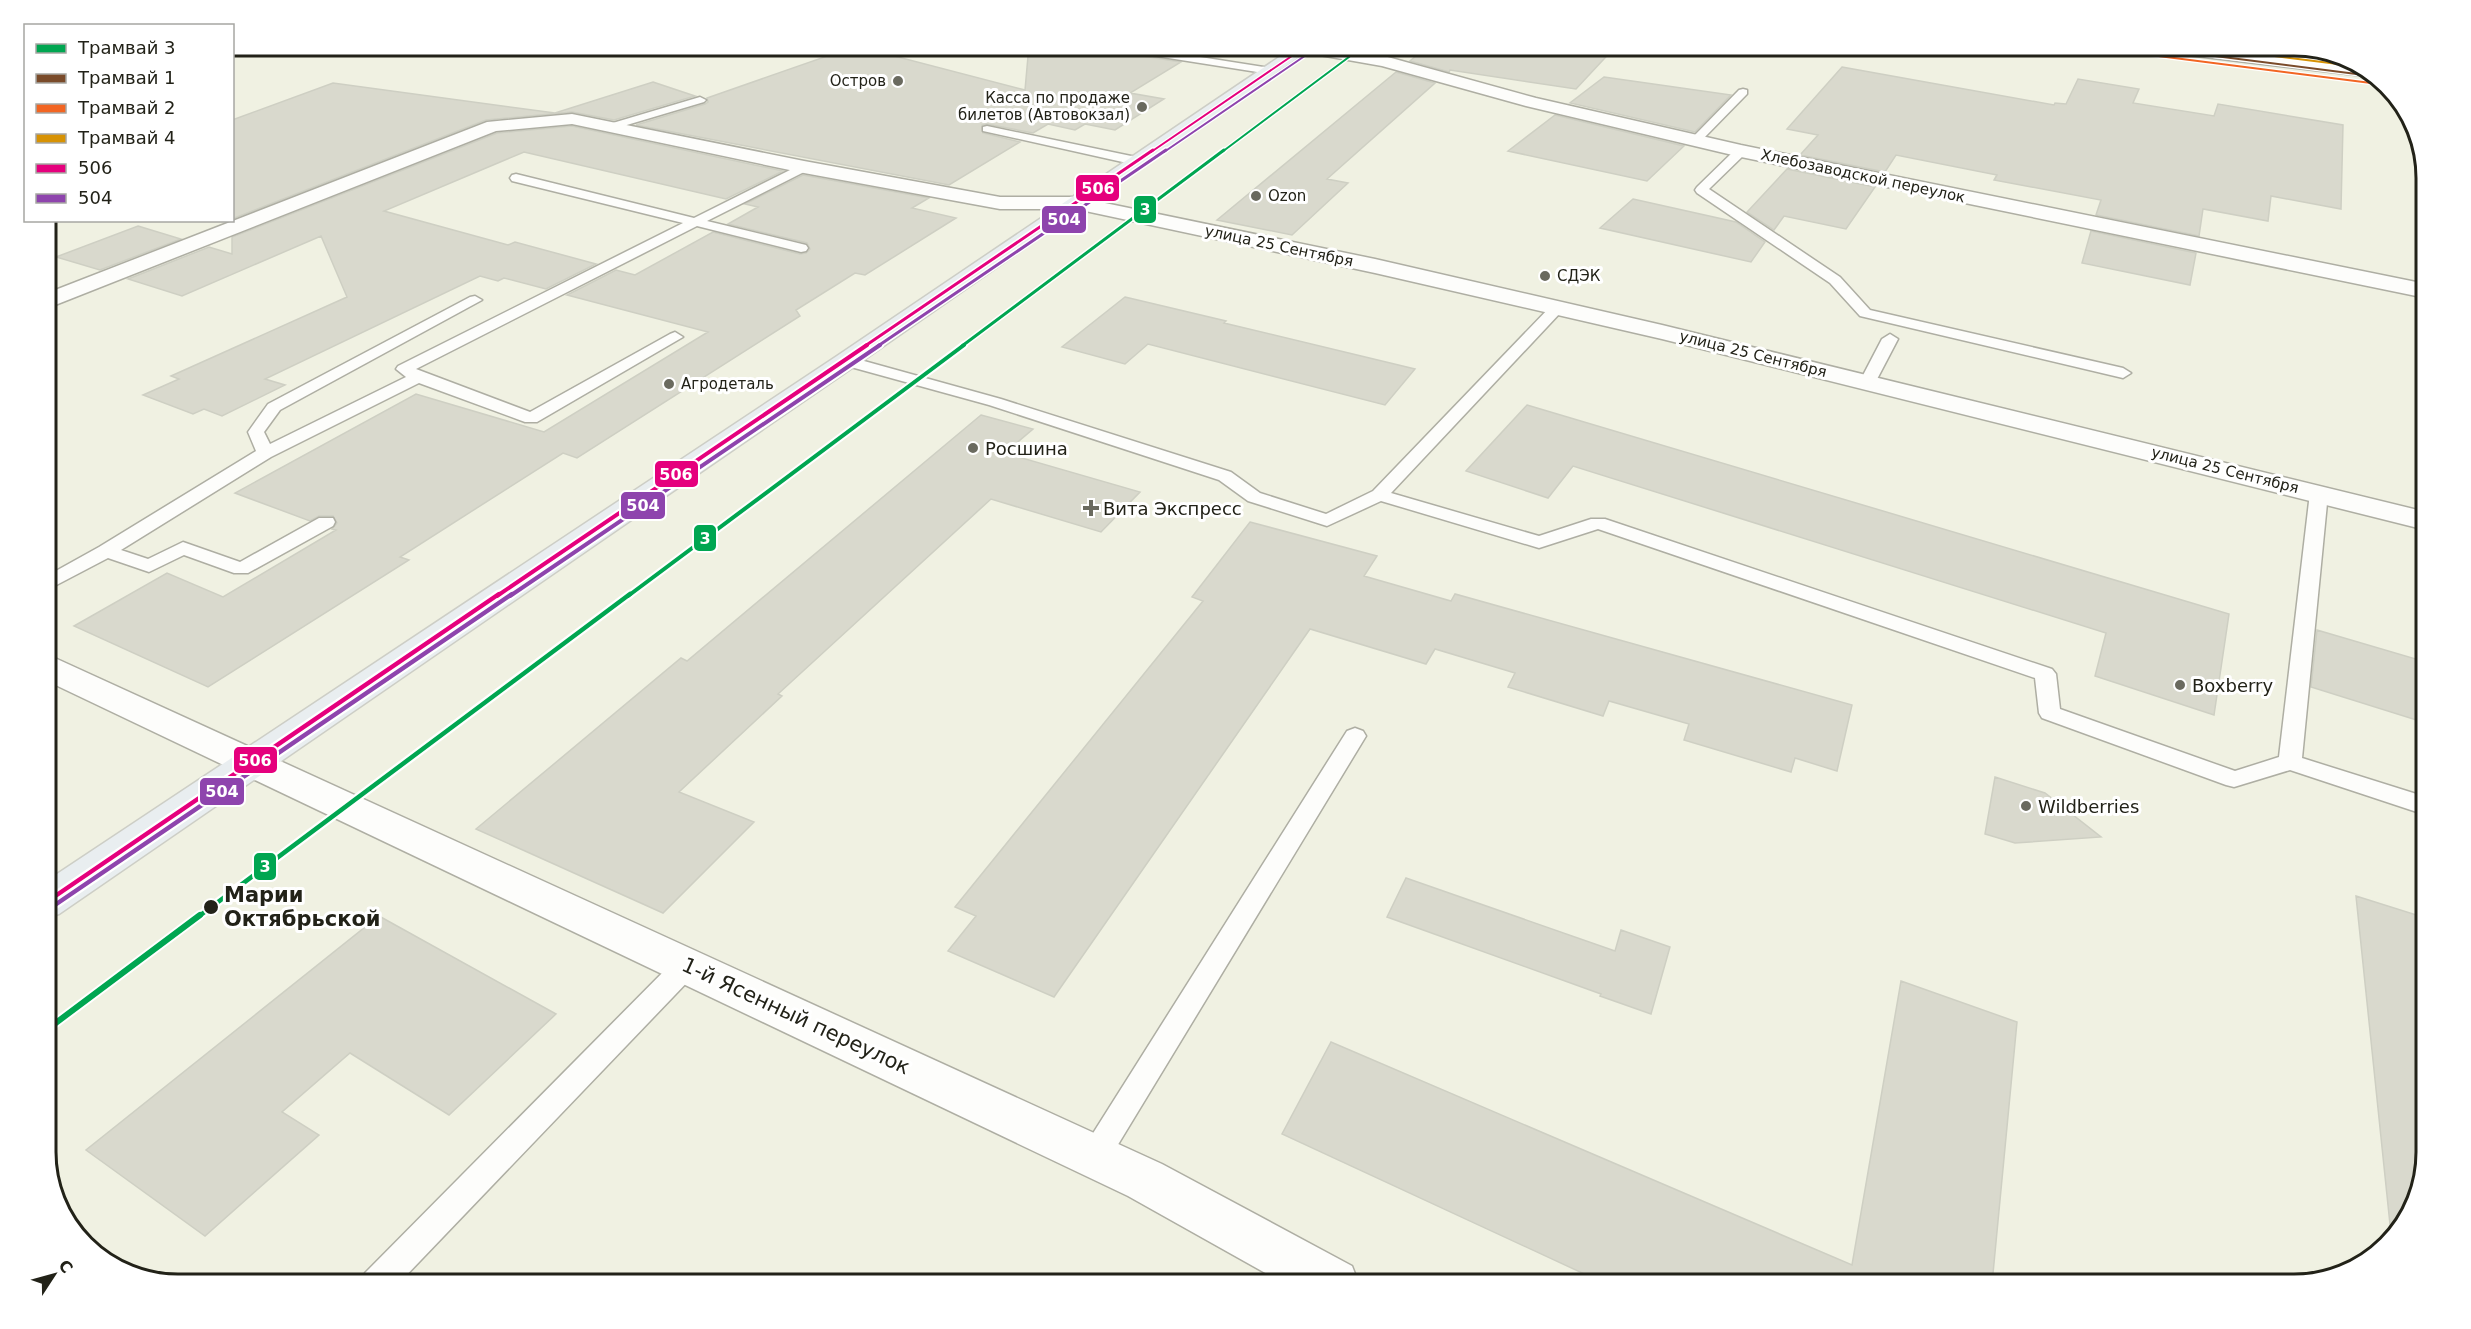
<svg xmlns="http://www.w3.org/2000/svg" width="2471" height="1329" viewBox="0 0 2471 1329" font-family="'DejaVu Sans',sans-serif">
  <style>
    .building { fill: #d9d9cd; stroke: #cecfc3; stroke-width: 1.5 }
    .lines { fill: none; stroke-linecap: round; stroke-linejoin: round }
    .service-casing { stroke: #aeaea3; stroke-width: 3 }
    .minor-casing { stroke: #aeaea3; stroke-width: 3 }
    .primary-casing { stroke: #cdcec6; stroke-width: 3 }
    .service { fill: #fdfdfb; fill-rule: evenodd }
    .minor { fill: #fdfdfb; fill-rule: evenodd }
    .primary { fill: #e9eef0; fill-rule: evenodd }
    .tram { stroke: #babbb8; stroke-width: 1.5 }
    .bus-1-far3-casing { stroke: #fff; stroke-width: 4.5 }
    .bus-1-far2-casing { stroke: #fff; stroke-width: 6 }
    .bus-1-far1-casing { stroke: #fff; stroke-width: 8 }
    .bus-1-casing { stroke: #fff; stroke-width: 9 }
    .bus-2-far3-casing { stroke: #fff; stroke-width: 4.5 }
    .bus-2-far2-casing { stroke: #fff; stroke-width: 6 }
    .bus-2-far1-casing { stroke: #fff; stroke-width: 8 }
    .bus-2-casing { stroke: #fff; stroke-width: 9 }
    .bus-1-far3 { stroke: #e5007d; stroke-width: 2 }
    .bus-1-far2 { stroke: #e5007d; stroke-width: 3 }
    .bus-1-far1 { stroke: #e5007d; stroke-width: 4 }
    .bus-1 { stroke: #e5007d; stroke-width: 4.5 }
    .bus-2-far3 { stroke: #8e44ad; stroke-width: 2 }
    .bus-2-far2 { stroke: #8e44ad; stroke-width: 3 }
    .bus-2-far1 { stroke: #8e44ad; stroke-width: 4 }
    .bus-2 { stroke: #8e44ad; stroke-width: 4.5 }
    .tram-1-far4-casing { stroke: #fff; stroke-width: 4.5 }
    .tram-1-far3-casing { stroke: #fff; stroke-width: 6 }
    .tram-1-far2-casing { stroke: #fff; stroke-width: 8 }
    .tram-1-far1-casing { stroke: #fff; stroke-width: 9 }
    .tram-1-casing { stroke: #fff; stroke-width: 10 }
    .tram-2-casing { stroke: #fff; stroke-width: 4.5 }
    .tram-3-casing { stroke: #fff; stroke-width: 4.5 }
    .tram-4-casing { stroke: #fff; stroke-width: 4.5 }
    .tram-1-far4 { stroke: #00a651; stroke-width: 2 }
    .tram-1-far3 { stroke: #00a651; stroke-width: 3 }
    .tram-1-far2 { stroke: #00a651; stroke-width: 4 }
    .tram-1-far1 { stroke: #00a651; stroke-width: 4.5 }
    .tram-1 { stroke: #00a651; stroke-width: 6 }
    .tram-2 { stroke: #7a4b2a; stroke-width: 2 }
    .tram-3 { stroke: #f26522; stroke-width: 2 }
    .tram-4 { stroke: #d79204; stroke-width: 2 }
    .poi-dot { fill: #6a6a5f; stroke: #fff; stroke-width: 2 }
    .stop-dot { fill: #222218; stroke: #fff; stroke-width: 2 }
    .labels { text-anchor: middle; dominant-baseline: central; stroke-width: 6; stroke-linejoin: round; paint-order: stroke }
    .far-poi-label { font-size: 15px; fill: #222218; stroke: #fff; text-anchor: start }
    .far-street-label { font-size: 15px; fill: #222218; stroke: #fff }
    .poi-label { font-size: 18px; fill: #222218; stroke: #fff; text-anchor: start }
    .near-stop-label { font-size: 21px; font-weight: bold; fill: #222218; stroke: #fff; text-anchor: start }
    .near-street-label { font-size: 21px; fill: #222218; stroke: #fff }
    .rim { fill: none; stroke: #222218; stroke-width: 3 }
    .line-badge { stroke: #fff; stroke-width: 2 }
    .badge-label { font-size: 16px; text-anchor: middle; font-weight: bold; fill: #fff }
  </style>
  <rect width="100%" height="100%" fill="#f0f1e2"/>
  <path class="building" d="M1029,45H1098L1105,50L1181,62L1130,93L1164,99L1115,130L1085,124L1075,130L1048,124L1033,133L987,124L982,125L983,133L1020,142L949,185L636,125L705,104L708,102L707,98L856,46L1025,90Z
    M1138,45H1209L1195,54Z
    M1429,45H1617L1576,89L1450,70L1449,72L1410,61Z
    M1842,67L2054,105L2055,103L2066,104L2078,79L2139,89L2133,103L2214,116L2218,104L2343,125L2341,209L2271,196L2268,221L2203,209L2199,236L2096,215L2101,200L1994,180L1997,175L1896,155L1885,172L1800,155L1818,135L1787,129Z
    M1396,72L1435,83L1327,179L1348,183L1292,235L1217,220Z
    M1604,77L1731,95L1695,132L1570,103Z
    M653,82L695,96L614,120L572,112L486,120L232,219V120L333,83L555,113Z
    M1555,115L1684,146L1647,181L1508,151Z
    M572,126L783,171L726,199L524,152L384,211L508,245L515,242L596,264L546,289L504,278L498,281L480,276L265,379L285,385L222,416L204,409L193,414L143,395L179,379L171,376L347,297L321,236L182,296L128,279L209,247L232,254V237L497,133Z
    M1787,169L1875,187L1846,229L1784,216L1774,230L1747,212Z
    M803,175L929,198L912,208L956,218L865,275L855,273L796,310L800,316L577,458L563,453L400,557L409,560L208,687L74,626L167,573L223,597L336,530L332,529L337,523L333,516H319L310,521L235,493L416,394L544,432L708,332L567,295L616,270L635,275L713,232L800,254L806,253L810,249L807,243L728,224L758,207L745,204Z
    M1633,199L1736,222L1765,242L1751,262L1600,228Z
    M138,226L181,239L100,270L56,257Z
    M2091,231L2196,253L2190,285L2082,263Z
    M1125,297L1226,321L1224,323L1415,369L1385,405L1148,344L1125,364L1062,347Z
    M1527,405L2229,614L2214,715L2095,676L2106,633L1573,466L1548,498L1466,471Z
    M981,415L1033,429L1005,453L1140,492L1101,532L991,499L778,694L782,696L679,792L754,822L663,913L476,829L681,658L687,661Z
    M1250,522L1377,556L1364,576L1451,601L1455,594L1852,705L1837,771L1795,758L1791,772L1684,740L1689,724L1609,701L1603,716L1508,687L1515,673L1435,649L1426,664L1310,629L1054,997L948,951L976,916L955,907L1203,601L1192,597Z
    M2317,630L2426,662V723L2311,687Z
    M1995,777L2045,793L2101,837L2015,843L1985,834Z
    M1406,878L1615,951L1621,930L1670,947L1651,1014L1600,996L1601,994L1387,917Z
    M2356,896L2426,918V1152L2412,1211L2391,1234Z
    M379,916L556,1014L449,1115L350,1053L282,1112L319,1135L205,1236L86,1150Z
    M1901,981L2017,1022L1992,1284H1606L1282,1134L1331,1042L1852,1265Z"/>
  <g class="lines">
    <defs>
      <path id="service" d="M1100,45H1124L1270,68L1275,71L1270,74L1105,48Z
        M1743,89L1747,90V94L1701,141H1693V137L1739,90Z
        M700,97L706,100L704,102L610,130L604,127L606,125Z
        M987,126L1136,157L1142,161L1136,165L983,131V127Z
        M1741,147L1745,148V154L1709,189L1840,277L1870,310L2123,368L2131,373L2123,378L1860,316L1830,283L1697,193L1695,190L1697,187L1737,148Z
        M804,163L808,164V170L707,221L806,245L808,248L806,251L801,252L697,226L416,369L530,412L670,334L675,332L683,337L537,422H525L419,383L271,457L121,550L148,559L183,542L240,562L319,518H333L335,522L333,526L248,573H234L184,555L149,572L108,558L45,591V577L99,547L256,451L248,432L268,404L470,297L475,296L482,300L280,410L264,432L270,444L406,377L396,369L398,366L683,223L512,181L510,178L512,175L516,174L694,218Z
        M1557,304L1564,308L1562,311L1391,493L1539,536L1591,519H1605L2052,669L2056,674L2060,709L2235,771L2279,757L2310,493L2313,489H2325L2328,493L2302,758L2426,797V815L2290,770L2234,787L2226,785L2042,718L2039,713L2035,678L1598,529L1539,548L1381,501L1327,526L1248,501L1219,480L989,405L840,364L838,361L846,356L1001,399L1231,472L1260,493L1326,514L1373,491L1552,305Z
        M1890,334L1898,339L1875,383L1873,386H1861L1859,383L1882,339Z
        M1355,728L1363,731L1366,736L1105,1166L1095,1170L1085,1166L1080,1156L1085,1146L1347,731Z
        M687,954L696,957L700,965L696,973L398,1284H360L365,1273L678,957Z"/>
      <path id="minor" d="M1297,45H1314L1384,56L1536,98L1741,145L2426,284V298L1741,157L1526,106L1382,66L1297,51L1295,48Z
        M2137,45H2183L2362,67L2373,77L2145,50Z
        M572,114L804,161L1000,197H1076L1375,259L1662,325L2426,512V530L1662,339L1375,273L1076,209H1000L804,173L572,124L496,131L45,309V294L487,122Z
        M45,656L57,659L1162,1164L1352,1266L1359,1284H1285L1128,1196L45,680Z"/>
      <path id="primary" d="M1297,45H1316L855,366L59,914L45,918V882L837,356Z"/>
    </defs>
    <use href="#service" class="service-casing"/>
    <use href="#minor" class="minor-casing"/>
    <use href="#primary" class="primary-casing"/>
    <use href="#service" class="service"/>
    <use href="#minor" class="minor"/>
    <use href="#primary" class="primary"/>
    <path class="tram" d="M2150,45L2175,51"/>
    <defs>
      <path id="bus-1-far3" d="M1151,152L1308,45"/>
      <path id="bus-1-far2" d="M865,346L1153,150"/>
      <path id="bus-1-far1" d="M497,596L867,345"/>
      <path id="bus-1" d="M45,903L499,594"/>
      <path id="bus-2-far3" d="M1164,152L1312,51"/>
      <path id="bus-2-far2" d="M878,346L1166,150"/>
      <path id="bus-2-far1" d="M510,596L880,345"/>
      <path id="bus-2" d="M49,909L512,594"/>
    </defs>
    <use href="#bus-1-far3" class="bus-1-far3-casing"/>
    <use href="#bus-1-far2" class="bus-1-far2-casing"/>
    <use href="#bus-1-far1" class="bus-1-far1-casing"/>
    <use href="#bus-1" class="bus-1-casing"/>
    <use href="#bus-2-far3" class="bus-2-far3-casing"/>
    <use href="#bus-2-far2" class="bus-2-far2-casing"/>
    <use href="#bus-2-far1" class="bus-2-far1-casing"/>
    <use href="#bus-2" class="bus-2-casing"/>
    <use href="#bus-1-far3" class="bus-1-far3"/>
    <use href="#bus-1-far2" class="bus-1-far2"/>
    <use href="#bus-1-far1" class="bus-1-far1"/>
    <use href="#bus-1" class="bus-1"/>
    <use href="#bus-2-far3" class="bus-2-far3"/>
    <use href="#bus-2-far2" class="bus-2-far2"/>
    <use href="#bus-2-far1" class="bus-2-far1"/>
    <use href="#bus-2" class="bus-2"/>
    <defs>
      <path id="tram-1-far4" d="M1222,152L1365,45"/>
      <path id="tram-1-far3" d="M962,346L1224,150"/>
      <path id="tram-1-far2" d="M628,596L964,345"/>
      <path id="tram-1-far1" d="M198,917L630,594"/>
      <path id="tram-1" d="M45,1031L200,915"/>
      <path id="tram-2" d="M2128,45L2372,76"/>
      <path id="tram-3" d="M2127,52L2371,83"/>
      <path id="tram-4" d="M2188,45L2362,67"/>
    </defs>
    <use href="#tram-1-far4" class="tram-1-far4-casing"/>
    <use href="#tram-1-far3" class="tram-1-far3-casing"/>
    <use href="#tram-1-far2" class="tram-1-far2-casing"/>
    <use href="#tram-1-far1" class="tram-1-far1-casing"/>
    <use href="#tram-1" class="tram-1-casing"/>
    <use href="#tram-2" class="tram-2-casing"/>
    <use href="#tram-3" class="tram-3-casing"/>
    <use href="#tram-4" class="tram-4-casing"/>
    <use href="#tram-1-far4" class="tram-1-far4"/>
    <use href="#tram-1-far3" class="tram-1-far3"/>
    <use href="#tram-1-far2" class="tram-1-far2"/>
    <use href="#tram-1-far1" class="tram-1-far1"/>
    <use href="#tram-1" class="tram-1"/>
    <use href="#tram-2" class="tram-2"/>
    <use href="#tram-3" class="tram-3"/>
    <use href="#tram-4" class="tram-4"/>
  </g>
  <g class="poi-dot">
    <circle cx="898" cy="81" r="6"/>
    <circle cx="1142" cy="107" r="6"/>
    <circle cx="1256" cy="196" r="6"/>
    <circle cx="1545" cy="276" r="6"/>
    <circle cx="669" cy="384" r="6"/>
    <circle cx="973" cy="448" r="6"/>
    <path d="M1088 499h6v6h6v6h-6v6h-6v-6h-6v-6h6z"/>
    <circle cx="2180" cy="685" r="6"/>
    <circle cx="2026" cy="806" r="6"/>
  </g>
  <circle class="stop-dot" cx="211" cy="907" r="8"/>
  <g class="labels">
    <g class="far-poi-label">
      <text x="886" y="81" text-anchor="end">Остров</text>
      <text x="1130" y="98" text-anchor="end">Касса по продаже<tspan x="1130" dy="17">билетов (Автовокзал)</tspan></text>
      <text x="1268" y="196">Ozon</text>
      <text x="1557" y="276">СДЭК</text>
      <text x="681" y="384">Агродеталь</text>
    </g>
    <g class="far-street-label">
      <text transform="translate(1863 176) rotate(12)">Хлебозаводской переулок</text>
      <text transform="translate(1279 246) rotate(12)">улица 25 Сентября</text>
      <text transform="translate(1753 354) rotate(14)">улица 25 Сентября</text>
      <text transform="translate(2225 470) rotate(14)">улица 25 Сентября</text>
    </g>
    <g class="poi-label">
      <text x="985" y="448">Росшина</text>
      <text x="1103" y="508">Вита Экспресс</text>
      <text x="2192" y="685">Boxberry</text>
      <text x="2038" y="806">Wildberries</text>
    </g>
    <g class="near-stop-label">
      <text x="224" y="895">Марии<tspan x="224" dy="24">Октябрьской</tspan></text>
    </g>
    <g class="near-street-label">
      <text transform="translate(796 1016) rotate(25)">1-й Ясенный переулок</text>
    </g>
  </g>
  <path d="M0 0H2471V1329H0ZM178 56H2294A122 122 0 0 1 2416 178V1152A122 122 0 0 1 2294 1274H178A122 122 0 0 1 56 1152V178A122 122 0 0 1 178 56Z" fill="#fff" fill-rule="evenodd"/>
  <path class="rim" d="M178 56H2294A122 122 0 0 1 2416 178V1152A122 122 0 0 1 2294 1274H178A122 122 0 0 1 56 1152V178A122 122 0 0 1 178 56Z"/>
  <g class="line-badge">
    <rect x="1075" y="174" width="45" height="28" rx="6" fill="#e5007d"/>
    <rect x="1133" y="195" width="24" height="29" rx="6" fill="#00a651"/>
    <rect x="1041" y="205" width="46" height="29" rx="6" fill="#8e44ad"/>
    <rect x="654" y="460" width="45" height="28" rx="6" fill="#e5007d"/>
    <rect x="620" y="491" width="46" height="29" rx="6" fill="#8e44ad"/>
    <rect x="693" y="524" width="24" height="28" rx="6" fill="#00a651"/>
    <rect x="233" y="746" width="45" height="28" rx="6" fill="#e5007d"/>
    <rect x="199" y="777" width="46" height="29" rx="6" fill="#8e44ad"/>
    <rect x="253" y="852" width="24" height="29" rx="6" fill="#00a651"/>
  </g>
  <g class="badge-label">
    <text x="1098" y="194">506</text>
    <text x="1145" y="215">3</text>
    <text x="1064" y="225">504</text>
    <text x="676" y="480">506</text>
    <text x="643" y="511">504</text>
    <text x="705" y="544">3</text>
    <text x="255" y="766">506</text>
    <text x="222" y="797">504</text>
    <text x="265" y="872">3</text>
  </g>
  <rect x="24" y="24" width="210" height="198" fill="#ffffff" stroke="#a7a7a3" stroke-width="1.5"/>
  <rect x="36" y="44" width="30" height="9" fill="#00a651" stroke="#a7a7a3" stroke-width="1.5"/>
  <text x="78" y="54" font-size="18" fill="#222218">Трамвай 3</text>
  <rect x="36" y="74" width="30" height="9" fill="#7a4b2a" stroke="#a7a7a3" stroke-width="1.5"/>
  <text x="78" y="84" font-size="18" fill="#222218">Трамвай 1</text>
  <rect x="36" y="104" width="30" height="9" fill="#f26522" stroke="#a7a7a3" stroke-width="1.5"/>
  <text x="78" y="114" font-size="18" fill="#222218">Трамвай 2</text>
  <rect x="36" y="134" width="30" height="9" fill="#d79204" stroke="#a7a7a3" stroke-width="1.5"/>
  <text x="78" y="144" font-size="18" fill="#222218">Трамвай 4</text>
  <rect x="36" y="164" width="30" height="9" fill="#e5007d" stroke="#a7a7a3" stroke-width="1.5"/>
  <text x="78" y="174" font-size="18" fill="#222218">506</text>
  <rect x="36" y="194" width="30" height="9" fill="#8e44ad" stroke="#a7a7a3" stroke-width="1.5"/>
  <text x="78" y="204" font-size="18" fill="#222218">504</text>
  <g transform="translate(54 1275) rotate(54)" stroke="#ffffff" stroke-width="4.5" paint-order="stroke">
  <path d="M0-4.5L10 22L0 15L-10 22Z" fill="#222218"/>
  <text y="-9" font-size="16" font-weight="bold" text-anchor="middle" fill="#222218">С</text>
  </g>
</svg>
